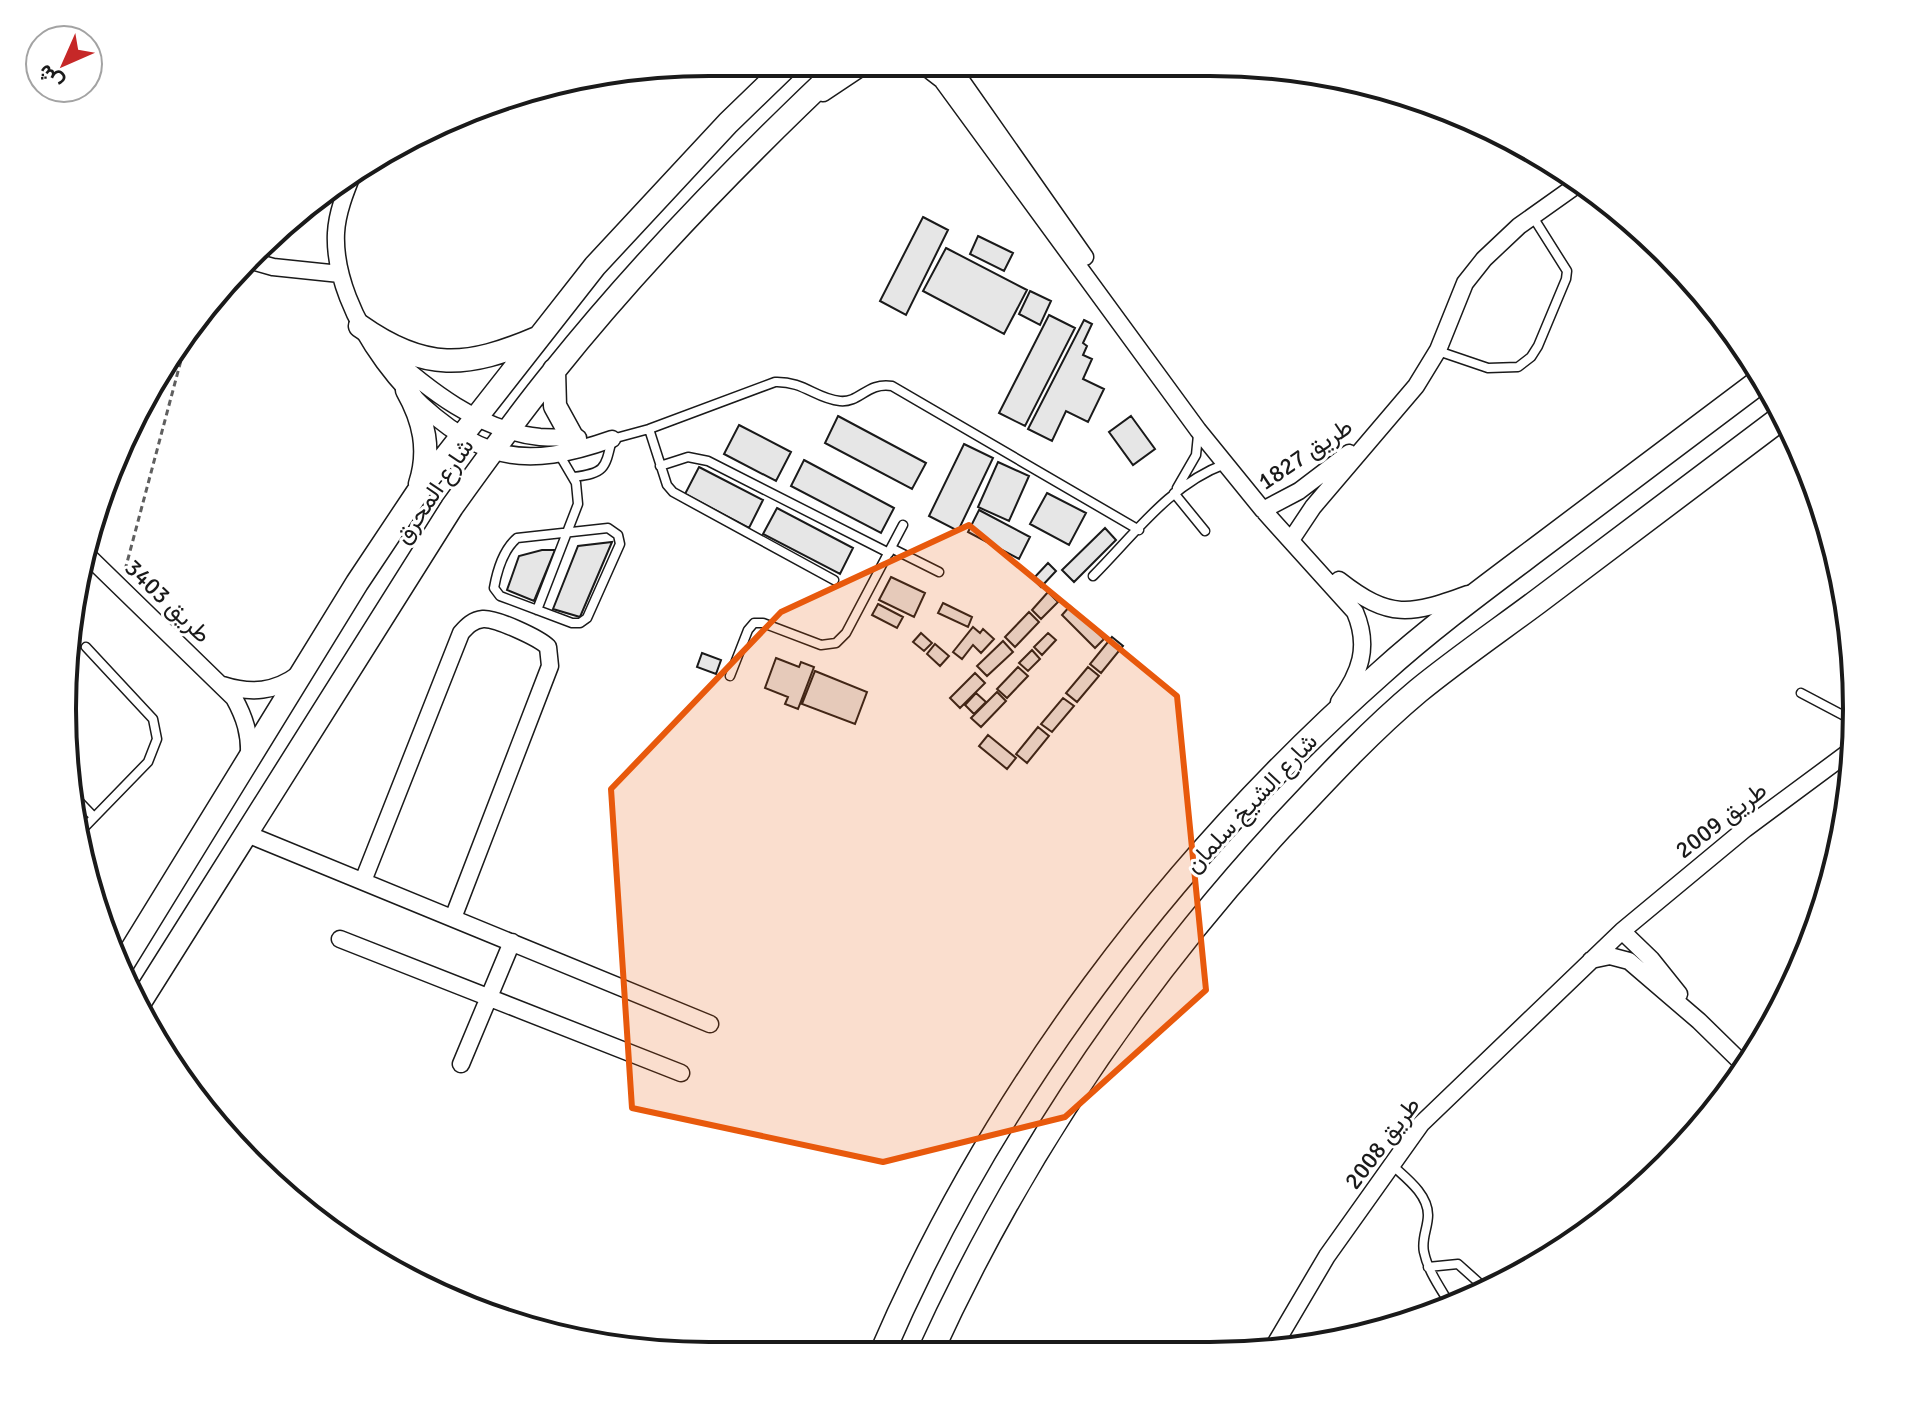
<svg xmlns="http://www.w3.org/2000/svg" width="1919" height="1418" viewBox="0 0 1919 1418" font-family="Signika,Vazirmatn,sans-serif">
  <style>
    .building { fill: #e6e6e6; stroke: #1a1a1a; stroke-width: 2 }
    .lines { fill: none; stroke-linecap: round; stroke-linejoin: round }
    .service-casing { stroke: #1a1a1a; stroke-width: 11 }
    .minor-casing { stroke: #1a1a1a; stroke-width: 19 }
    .secondary-casing { stroke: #1a1a1a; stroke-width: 25 }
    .primary-casing { stroke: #1a1a1a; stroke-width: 27 }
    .path { stroke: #5f5f5f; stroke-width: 3; stroke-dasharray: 6 4; stroke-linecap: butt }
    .service { stroke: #fff; stroke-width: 8 }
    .minor { stroke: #fff; stroke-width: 16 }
    .secondary { stroke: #fff; stroke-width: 22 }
    .primary { stroke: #fff; stroke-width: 24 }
    .marked { fill: #e8590c; fill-opacity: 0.2; stroke: #e8590c; stroke-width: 6; stroke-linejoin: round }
    .labels { text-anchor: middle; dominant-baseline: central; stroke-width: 6; stroke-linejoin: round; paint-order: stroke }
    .street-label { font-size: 24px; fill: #1a1a1a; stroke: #fff }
    .rim { fill: none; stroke: #1a1a1a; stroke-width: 4 }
  </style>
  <rect width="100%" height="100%" fill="#fff"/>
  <path class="building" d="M923,217L948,230L906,315L880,301Z
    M978,236L1013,253L1004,271L970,254Z
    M946,248L1027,290L1004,334L923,291Z
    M1030,291L1051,301L1040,325L1019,314Z
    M1049,315L1075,328L1025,426L999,413Z
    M1084,320L1092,324L1083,343L1087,346L1083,355L1092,359L1083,379L1104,389L1088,422L1066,411L1052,441L1028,429Z
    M838,416L926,463L912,489L825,443Z
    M1131,416L1155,449L1133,465L1109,432Z
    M739,425L791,452L776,481L724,454Z
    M964,444L993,458L958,531L929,516Z
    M804,460L894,508L881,533L791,486Z
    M998,462L1029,476L1009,521L978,507Z
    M699,467L763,500L749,528L685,494Z
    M1047,493L1086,513L1069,545L1030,524Z
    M777,508L853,548L840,574L763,534Z
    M979,510L1030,537L1019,559L968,532Z
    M1105,528L1116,540L1074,582L1062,570Z
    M612,542L580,617L553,609L578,546Z
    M542,550H555L534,601L507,590L519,556Z
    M1048,563L1056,571L1041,587L1033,579Z
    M891,577L925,593L914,617L879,600Z
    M1048,592L1058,602L1041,619L1032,610Z
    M943,603L972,617L968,627L938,613Z
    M878,604L903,617L897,628L872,615Z
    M1070,606L1104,639L1095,648L1062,615Z
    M1029,612L1039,622L1015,647L1005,637Z
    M973,627L980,633L983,629L994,639L981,653L973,645L962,659L953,652Z
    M921,633L932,643L924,651L913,642Z
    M1048,633L1056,640L1042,655L1034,647Z
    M1112,637L1123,646L1101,673L1090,664Z
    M1003,641L1013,652L987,676L977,666Z
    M935,644L949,656L940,666L927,654Z
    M1032,650L1040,659L1028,671L1019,663Z
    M702,653L721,660L716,674L697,667Z
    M776,658L799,667L801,662L814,667L798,709L785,704L788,697L765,688Z
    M1018,667L1028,676L1007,698L997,689Z
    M1088,667L1099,676L1077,702L1066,693Z
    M815,671L867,692L855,724L802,704Z
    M975,673L985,683L960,708L950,698Z
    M997,692L1006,701L981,727L971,718Z
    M976,693L986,702L974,714L965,705Z
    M1063,698L1074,706L1052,732L1041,724Z
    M1038,727L1049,736L1027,763L1016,754Z
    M988,735L1016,758L1007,769L979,746Z"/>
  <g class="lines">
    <defs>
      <path id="service" d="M1438,351L1488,368L1518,367L1531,357L1538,346L1566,279L1567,271L1533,217
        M649,429L667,485L673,492L834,580
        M660,466L688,457L708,461L889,553
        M574,477C605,473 605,469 612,439L649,429L775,382C804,381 816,399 840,401C860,403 867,382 892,386L1139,530
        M1177,488L1196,455L1198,435
        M1174,493L1205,531
        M608,528L618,535L620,544L587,618L580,623H572L500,596L494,588C497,571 503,550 517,538Z
        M891,548L939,572
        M1093,576C1133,536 1170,484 1225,464
        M537,610L578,504L576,483L559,454
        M730,676L748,630L754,623H763L821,645L836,643L846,633L903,525
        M1801,693L1854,721
        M68,790L94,817
        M78,834L148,762L157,739L153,719L86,647
        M1392,1165C1406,1178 1428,1194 1428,1215C1428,1228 1421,1239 1424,1252C1428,1272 1442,1290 1452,1308
        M1428,1267L1458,1264L1487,1290"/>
      <path id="minor" d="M912,63L929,70L942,80L1198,430L1263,510L1355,612C1370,647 1360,673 1339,702
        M949,63L1085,257
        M823,93L865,65L873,62
        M355,168C347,188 337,211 336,233C332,314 416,424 492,450C531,464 575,452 612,439
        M248,260L273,267L340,274
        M383,349C427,389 480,431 540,437C553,438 566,437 578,438
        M1263,510L1299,491L1349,453
        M1291,540L1313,507L1416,386L1438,350L1465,283L1484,259L1519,226L1581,182
        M85,553L234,698C245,718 250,734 249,757
        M1339,580C1390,620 1410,615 1468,594
        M223,685C251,694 275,692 299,674
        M247,834L710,1024
        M363,881L461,633C467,626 473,620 483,619C496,618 539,638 548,647L550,666L453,918
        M1622,931L1651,959L1679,994
        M340,939L681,1073
        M1591,960L1610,956L1629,961L1699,1021L1746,1067
        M461,1064L512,942
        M1271,1351L1327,1256L1421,1124L1622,931L1745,829L1853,749"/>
      <path id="secondary" d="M360,326C425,372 467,368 537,338
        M554,370L555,406L572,437
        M407,390C424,420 431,450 420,484
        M119,970L357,583L417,493L595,266L728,123L791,62
        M139,1004L452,507C485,461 518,415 554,371C642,261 742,159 845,62"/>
      <path id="primary" d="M882,1353C994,1093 1170,860 1381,673C1434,625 1492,583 1549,540C1620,486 1692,433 1763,379
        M930,1353C1018,1160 1137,984 1280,828C1324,781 1369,732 1418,691C1456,660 1498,631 1537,602C1620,539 1703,477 1785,415"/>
    </defs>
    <use href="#service" class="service-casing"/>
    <use href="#minor" class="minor-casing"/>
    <use href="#secondary" class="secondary-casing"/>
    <use href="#primary" class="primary-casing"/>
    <path class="path" d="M125,570L188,334"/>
    <use href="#service" class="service"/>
    <use href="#minor" class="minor"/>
    <use href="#secondary" class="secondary"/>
    <use href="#primary" class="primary"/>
  </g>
  <path class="marked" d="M969,525L1177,696L1206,990L1065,1117L883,1162L632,1108L611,789L781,612Z"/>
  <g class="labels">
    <g class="street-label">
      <text transform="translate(1305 454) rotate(-34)">طريق 1827</text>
      <text transform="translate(434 491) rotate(-56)">شارع المحرق</text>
      <text transform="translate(168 601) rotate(44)">طريق 3403</text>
      <text transform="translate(1251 803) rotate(-47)">شارع الشيخ سلمان</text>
      <text transform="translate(1721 820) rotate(-38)">طريق 2009</text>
      <text transform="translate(1382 1143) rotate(-53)">طريق 2008</text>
    </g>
  </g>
  <path d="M0 0H1919V1418H0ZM709 76H1210A633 633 0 0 1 1843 709V709A633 633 0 0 1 1210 1342H709A633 633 0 0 1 76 709V709A633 633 0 0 1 709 76Z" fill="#fff" fill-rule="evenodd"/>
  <path class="rim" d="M709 76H1210A633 633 0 0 1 1843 709V709A633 633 0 0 1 1210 1342H709A633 633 0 0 1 76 709V709A633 633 0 0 1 709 76Z"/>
  <g transform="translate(64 64) rotate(225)"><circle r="38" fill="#ffffff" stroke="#a3a3a3" stroke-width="2"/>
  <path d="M0-6L14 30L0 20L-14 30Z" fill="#c62828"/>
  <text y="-12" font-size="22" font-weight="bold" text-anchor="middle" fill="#1a1a1a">ش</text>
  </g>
</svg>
